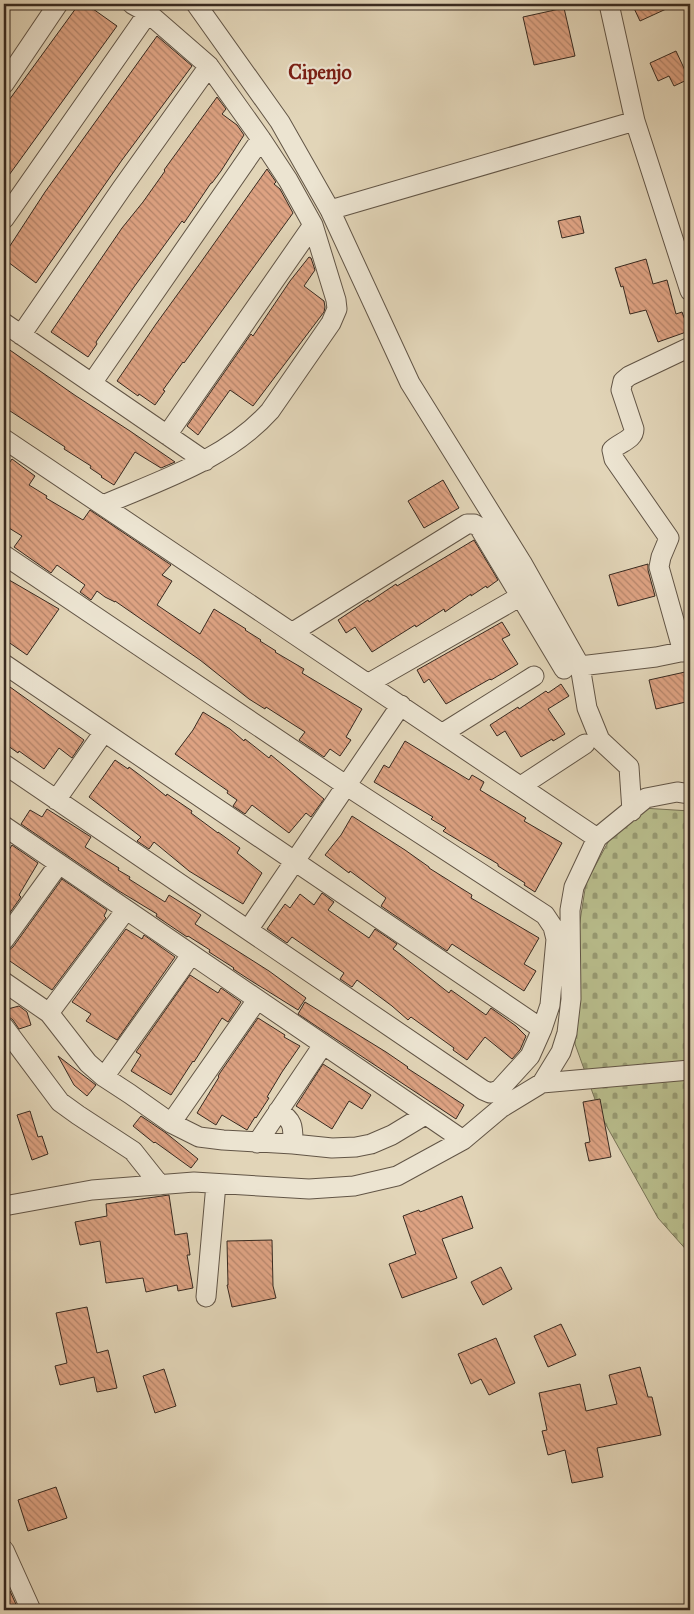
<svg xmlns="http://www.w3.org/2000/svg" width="694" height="1614" viewBox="0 0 694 1614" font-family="'IM FELL Great Primer',serif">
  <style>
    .cemetery { fill: url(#cemetery-stones); stroke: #787356 }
    .building { fill: url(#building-back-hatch); stroke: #382a20 }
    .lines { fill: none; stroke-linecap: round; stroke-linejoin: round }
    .minor-casing { stroke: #625546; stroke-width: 21 }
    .minor { stroke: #ece4d1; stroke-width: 19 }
    .labels { text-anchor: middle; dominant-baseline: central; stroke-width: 4.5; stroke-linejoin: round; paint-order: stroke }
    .quarter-label { font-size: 20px; font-weight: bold; fill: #7a1f14; stroke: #ece4d1 }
  </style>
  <defs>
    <pattern id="cemetery-stones" width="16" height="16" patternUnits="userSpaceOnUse" patternTransform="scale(1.25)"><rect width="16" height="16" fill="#b8bc8b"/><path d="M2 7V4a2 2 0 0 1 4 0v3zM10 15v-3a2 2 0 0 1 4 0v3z" fill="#979971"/></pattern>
    <pattern id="building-back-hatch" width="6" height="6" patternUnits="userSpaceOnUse" patternTransform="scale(1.25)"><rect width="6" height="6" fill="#dda282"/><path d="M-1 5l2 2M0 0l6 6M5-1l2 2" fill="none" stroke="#b4846a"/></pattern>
  </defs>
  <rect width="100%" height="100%" fill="#e2d5b8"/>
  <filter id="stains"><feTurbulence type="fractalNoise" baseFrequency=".004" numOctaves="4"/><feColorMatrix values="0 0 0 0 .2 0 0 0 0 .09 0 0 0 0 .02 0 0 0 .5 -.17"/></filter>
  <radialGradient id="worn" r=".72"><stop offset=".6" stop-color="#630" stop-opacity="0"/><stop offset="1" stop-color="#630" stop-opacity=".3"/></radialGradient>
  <path class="cemetery" d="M627,807L690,811V1254L658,1218L601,1116L575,1044L574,959L586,883Z"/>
  <path class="building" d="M79,4H86L117,26L4,182V107Z
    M632,4H677L640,21Z
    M564,8L575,56L534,65L523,17Z
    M157,36L192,66L122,160L36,283L4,259V255L45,192Z
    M676,51L689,79L674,86L669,76L658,81L650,63Z
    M217,97L226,109L222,114L237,125L244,135L221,171L212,183H211L184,223L182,221L134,287L96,342L97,344L88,357L51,332L122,228L143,202L165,171L164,170Z
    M267,169L276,182L274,184L280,189L293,213L184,363L183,362L163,390L165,391L155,405L139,394L138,396L117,381L156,324L201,262Z
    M580,216L584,233L562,238L558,221Z
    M309,257L311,258L315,270L304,286L324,301L325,307L324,312L253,406L230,390L198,435L187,426L242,347L251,334L253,336L290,281Z
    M646,259L653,284L667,280L676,314L682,312L689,331L658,342L646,310L630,314L623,286L621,287L615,268Z
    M4,346L76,396L130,431L175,462L161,468L135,452L114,485L101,477L102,476L90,468L91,466L64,449L65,447L4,407Z
    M12,459L35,476L29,485L47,496L46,498L83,520L90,510L171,565L162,575L172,581L157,605L200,634L214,609L246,629L245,630L261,640L260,641L276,651L275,652L304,669L302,673L362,709L346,737L351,740L340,756L330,749L324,757L299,740L305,732L266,707L265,709L249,699L200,660L115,601V602L105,597L97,591L91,600L80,592L85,585L57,565L51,573L14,547L22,536L4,525V470Z
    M443,480L459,508L424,528L408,501Z
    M474,540L498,580L487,588L486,586L471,596V594L445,612L444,609L416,627L415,625L372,652L355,627L346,633L338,620L368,600L369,602L396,584L397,586Z
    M648,564V570L655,596L618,606L609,575Z
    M4,577L59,609L27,655L4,639Z
    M502,622L510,635L502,639L518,664L491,680L490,679L446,704L429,679L424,683L417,670Z
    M685,672L690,694V701L656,709L649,680Z
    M561,684L569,696L548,709L565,734L553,741L552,739L521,757L505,731L497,736L490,725L518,707L519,709L546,691L548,693Z
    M4,685L9,689L10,687L84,740L72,758L59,748L44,769L19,751L18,753L4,743Z
    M203,712L230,729L244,741L245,739L269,758L271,755L324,799L311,817L306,813L289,833L252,805L245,814L233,806L237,800L227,793L228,791L175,754L193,730Z
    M405,741L469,780L472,775L484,782L480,790L526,818L524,821L562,843L535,892L524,885L525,883L498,866V864L443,831L446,828L431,819L433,817L374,782L384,765L389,768Z
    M115,760L128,769L129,767L141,776L166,796L167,794L192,811L191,813L218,833V832L240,848L237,853L262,873L243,904L189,871L154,842L149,849L137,841L141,837L89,797Z
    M47,809L91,837L85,847L119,868L118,870L130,877L129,879L165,902L169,895L201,915L195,924L269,971L306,998L298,1010L253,982L233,969L234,968L209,952L210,950L188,936L187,937L156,916L157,914L119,891L21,824L30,810L42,817Z
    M352,816L405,850L429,867V868L472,895L471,898L539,938L524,964L536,971L524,991L452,944L447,951L381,906L386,898L350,871L349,873L325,855L341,835Z
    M12,845L38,863L19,895L21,897L4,921V847L9,850Z
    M62,879L107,910L104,916L106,918L52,990L4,957V951L9,950L13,947Z
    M322,893L334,902L328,910L350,925L369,938L375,929L397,944L393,949L396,951L449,993L451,990L486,1015L491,1008L516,1026L526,1036L520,1050L512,1059L485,1037L467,1060L453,1050L454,1048L411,1017L408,1020L392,1006L357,980L352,987L340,979L344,973L292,937L287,943L267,929L285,904L290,908L300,894L314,905Z
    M126,929L142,939L144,935L175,957L117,1040L86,1021L91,1014L72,1002Z
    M190,975L218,993L221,988L241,1002L228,1022L222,1018L194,1062L193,1061L171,1095L131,1071L141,1055L136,1052Z
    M305,1002L386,1052L408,1067L407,1068L464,1105L456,1119L298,1014Z
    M19,1006L27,1012L31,1025L19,1029L13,1020L9,1017L4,1016V1010Z
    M258,1018L285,1035L284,1037L300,1046L282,1072L267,1097L269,1098L256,1118L255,1117L247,1130L222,1115L216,1125L197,1113L219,1077L218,1076L222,1070Z
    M58,1056L96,1085L87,1096L74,1085Z
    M323,1064L371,1095L362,1109L349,1101L332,1129L296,1106Z
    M600,1099L611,1157L589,1161L585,1143L590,1142L583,1102Z
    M30,1111L38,1137L42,1136L48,1154L32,1160L17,1115Z
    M141,1116L166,1133L198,1159L191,1168L155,1142L154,1143L133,1126Z
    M169,1195L175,1235L187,1233L190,1255H187L193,1288L178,1291L177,1285L146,1292L143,1278L106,1283L100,1241L80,1245L75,1222L107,1216L106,1204Z
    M462,1196L473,1228L442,1239L457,1278L402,1298L389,1264L416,1254L403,1216L419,1210L420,1212Z
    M272,1240L273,1286L276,1298L232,1307L227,1285H228L227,1241Z
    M501,1267L512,1289L483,1305L471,1282Z
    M87,1307L97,1353L108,1350L117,1388L97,1392L94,1377L60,1385L55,1366L67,1363L56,1313Z
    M561,1324L576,1355L548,1367L534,1336Z
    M496,1338L515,1383L489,1395L481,1379L471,1384L458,1354Z
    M640,1367L648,1397H652L661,1435L597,1448L603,1477L572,1483L565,1450L548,1455L542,1431L547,1430L539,1393L580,1384L586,1411L617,1404L609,1375Z
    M164,1369L176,1406L155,1413L143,1376Z
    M56,1487L67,1518L28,1531L18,1500Z
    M10,1591L18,1609L4,1610V1594Z"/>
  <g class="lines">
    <defs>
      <path id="minor" d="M196,4L280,122L330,210L410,383L522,563L580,666L587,708L600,740L629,767L632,811
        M609,4L635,121L690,291
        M4,84L58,4
        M330,210L635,121
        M4,219L148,13
        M4,323L205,461
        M21,335L122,188L209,66
        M92,383L261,139
        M167,435L313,225
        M4,439L597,838
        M103,505C161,480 227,459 270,411L331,323L337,309L336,300L313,225L288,180L261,139L209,66L148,13L132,4
        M4,555L347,786L545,915L553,927L556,939L550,1005L542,1029L530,1056L499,1090L490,1093L483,1090L4,764
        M293,632L467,524H474L479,527L564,669
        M683,652L659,567L661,557L669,538L614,459L612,450C620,442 634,440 634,429L621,390L623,381L629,376L690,347
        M4,664L542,1029
        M580,666L656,657L690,650
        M369,683L521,596
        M443,733L534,676
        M521,786L585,744
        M56,800L104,732
        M4,826L463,1140
        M248,930L401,705
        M4,940L59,864
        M4,982L49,1013L88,1063L104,1077L130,1094L171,1123L199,1137L223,1140L293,1144L332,1148L356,1147L371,1144L392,1135L425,1115
        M49,1013L126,910
        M4,1027L60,1102L78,1115L133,1151L160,1185
        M104,1077L191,955
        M542,1083L690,1070
        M278,1111C294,1121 293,1127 293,1144
        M171,1123L257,1000
        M257,1143L323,1045
        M4,1206L92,1190L194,1182L309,1189L354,1186L397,1176L463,1140L501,1108L542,1083L561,1052L567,1033L571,999L570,910L574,887L597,838L646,798L677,792L690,794
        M206,1297L216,1184
        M4,1550L31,1610"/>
    </defs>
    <use href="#minor" class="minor-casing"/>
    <use href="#minor" class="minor"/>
  </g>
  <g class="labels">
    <g class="quarter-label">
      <text x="320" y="72">Cipenjo</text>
    </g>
  </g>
  <rect width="694" height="1614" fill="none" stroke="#e2d5b8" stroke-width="20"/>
  <rect x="5" y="5" width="684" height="1604" fill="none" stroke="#382a20" stroke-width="2.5"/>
  <rect x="10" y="10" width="674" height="1594" fill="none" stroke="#382a20"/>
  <rect width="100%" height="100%" filter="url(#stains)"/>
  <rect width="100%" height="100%" fill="url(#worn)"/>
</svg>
